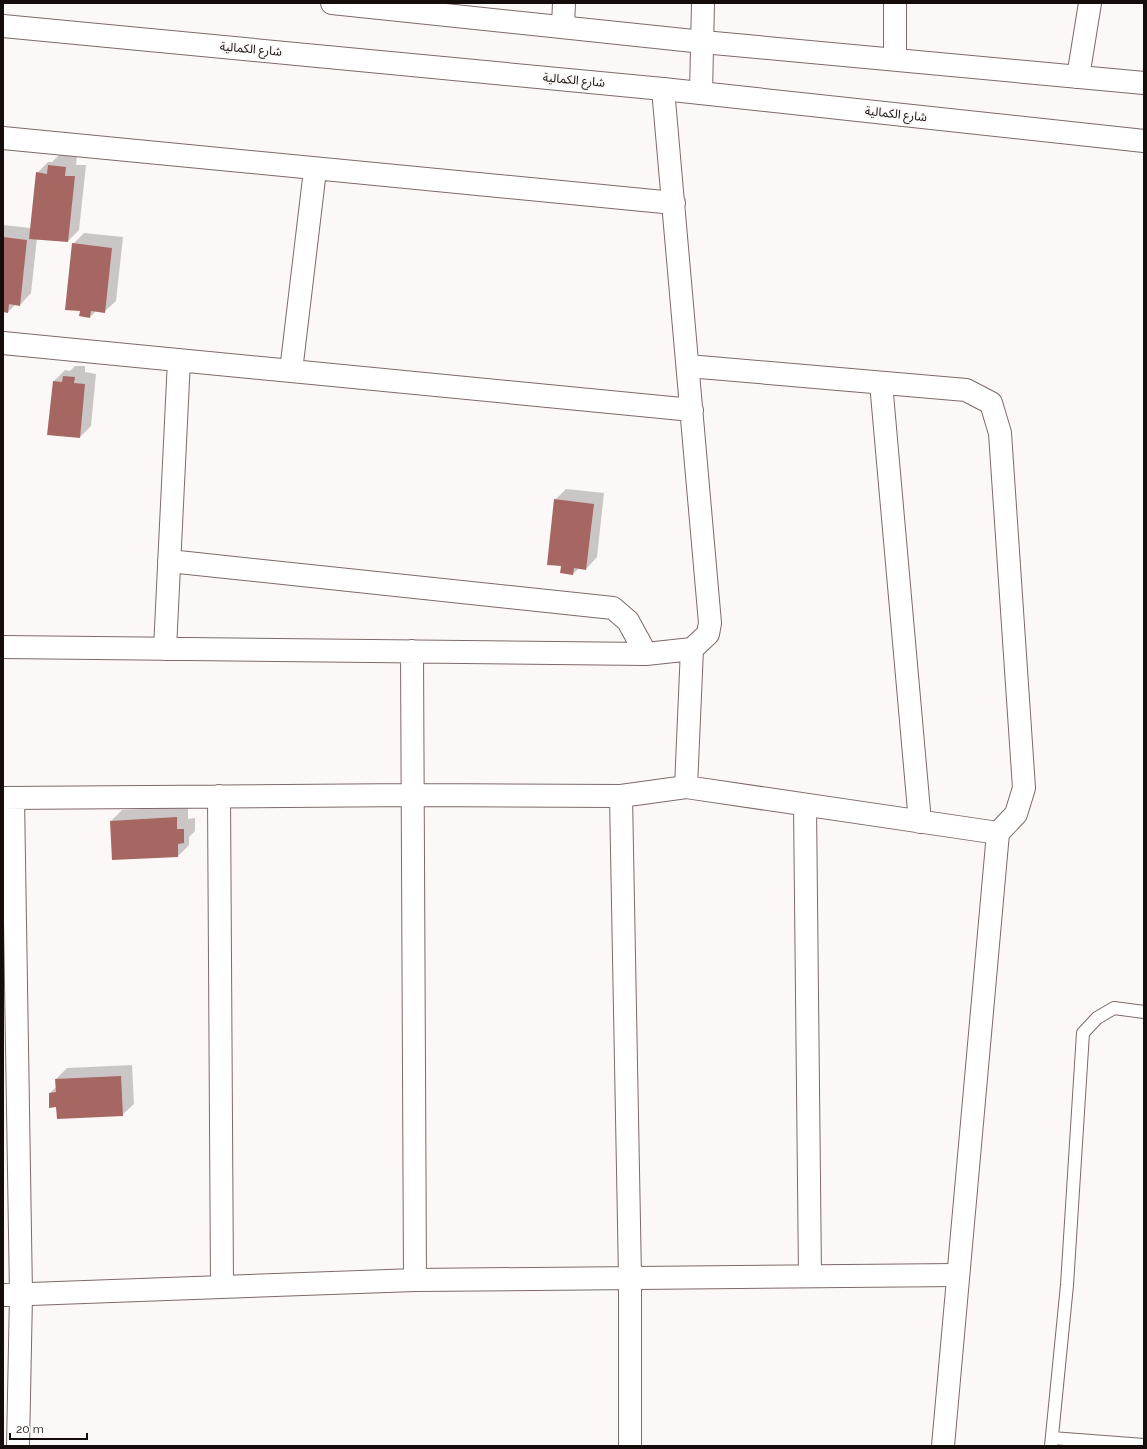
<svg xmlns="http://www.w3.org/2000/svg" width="1147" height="1449" viewBox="0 0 1147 1449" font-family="Raleway,'Noto Sans Arabic',sans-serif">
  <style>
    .shadow { fill: #0003 }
    .building { fill: #a66762 }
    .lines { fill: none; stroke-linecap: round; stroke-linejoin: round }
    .lane-casing { stroke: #7e6a68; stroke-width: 14 }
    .street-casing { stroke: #7e6a68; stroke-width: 24 }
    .secondary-casing { stroke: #7e6a68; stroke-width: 24 }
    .lane { stroke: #fff; stroke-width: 12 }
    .street { stroke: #fff; stroke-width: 22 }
    .secondary { stroke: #fff; stroke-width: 22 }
    .labels { text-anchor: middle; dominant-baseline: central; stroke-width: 3.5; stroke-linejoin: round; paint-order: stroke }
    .street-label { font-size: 12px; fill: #140d0c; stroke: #fcf8f7 }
  </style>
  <rect width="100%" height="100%" fill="#fcf8f7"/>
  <path class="shadow" d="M60,154L77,156L76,165H86L79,230L68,241L37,238L31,293L20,305L16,304L8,312L3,311V225L31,228L37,173L48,162H52Z
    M84,233L123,237L116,301L104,312L96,311L90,317L81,310L73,244Z
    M75,366H85V372L96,374L91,426L80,437L54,381L65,370L70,371Z
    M566,489L604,493L597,557L586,569L579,568L573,574L562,565L555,500Z
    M188,807V819L195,818V831L189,837V845L178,856L111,821L122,810Z
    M132,1065L134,1104L122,1115L57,1106L50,1093L57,1086L56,1079L67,1068Z"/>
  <path class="building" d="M48,165L66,167L65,176H75L68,242L29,239L36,172L47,174Z
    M3,237L27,240L20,306L9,304L8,313L3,312Z
    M72,243L112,248L105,313L91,311L90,318L79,316L80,311L65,310Z
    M63,376L75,377L74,383L85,384L80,438L47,435L53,381L62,382Z
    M554,499L594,504L586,570L574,568L573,575L560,573L561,566L547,565Z
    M177,817V829H184V843L178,844V857L112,860L110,821Z
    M121,1076L123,1116L57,1119L56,1107L49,1108V1093L56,1092L55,1079Z"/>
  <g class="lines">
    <defs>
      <path id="lane" d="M1052,1438L1144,1445
        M1051,1446L1067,1285L1083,1033L1097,1018L1114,1008L1144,1012"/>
      <path id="street" d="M563,26L564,3
        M895,59V3
        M1078,77L1090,3
        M663,89L710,623L708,634L692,649L686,787
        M701,93L703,3
        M3,138L674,203
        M3,343L692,410
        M291,371L315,170
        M881,383L920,822
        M169,561L613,608L628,621L646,654
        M3,647L646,654L692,649
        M165,649L179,360
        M412,651L415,1280
        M219,796L222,1286
        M621,796L630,1277V1446
        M3,798L414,795L621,796L686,787L998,833L1016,814L1024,788L1000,433L991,403L966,390L688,366
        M13,798L21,1295L18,1446
        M805,805L810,1276
        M3,1295L415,1280L958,1275"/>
      <path id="secondary" d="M332,3L703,42L1144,83
        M3,26L663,89L1144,141
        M943,1446L998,833"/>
    </defs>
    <use href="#lane" class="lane-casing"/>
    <use href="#street" class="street-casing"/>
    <use href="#secondary" class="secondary-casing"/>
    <use href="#lane" class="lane"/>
    <use href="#street" class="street"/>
    <use href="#secondary" class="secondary"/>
  </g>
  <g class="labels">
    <g class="street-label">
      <text transform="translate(251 49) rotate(5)">شارع الكمالية</text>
      <text transform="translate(574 80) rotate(5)">شارع الكمالية</text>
      <text transform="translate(896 114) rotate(6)">شارع الكمالية</text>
    </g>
  </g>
  <rect width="1147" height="1449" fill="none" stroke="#140d0c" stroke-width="8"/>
  <path d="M10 1433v6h77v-6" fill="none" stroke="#140d0c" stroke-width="2"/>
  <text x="16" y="1433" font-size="12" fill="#140d0c" stroke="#fcf8f7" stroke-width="3" paint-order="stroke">20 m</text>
</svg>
